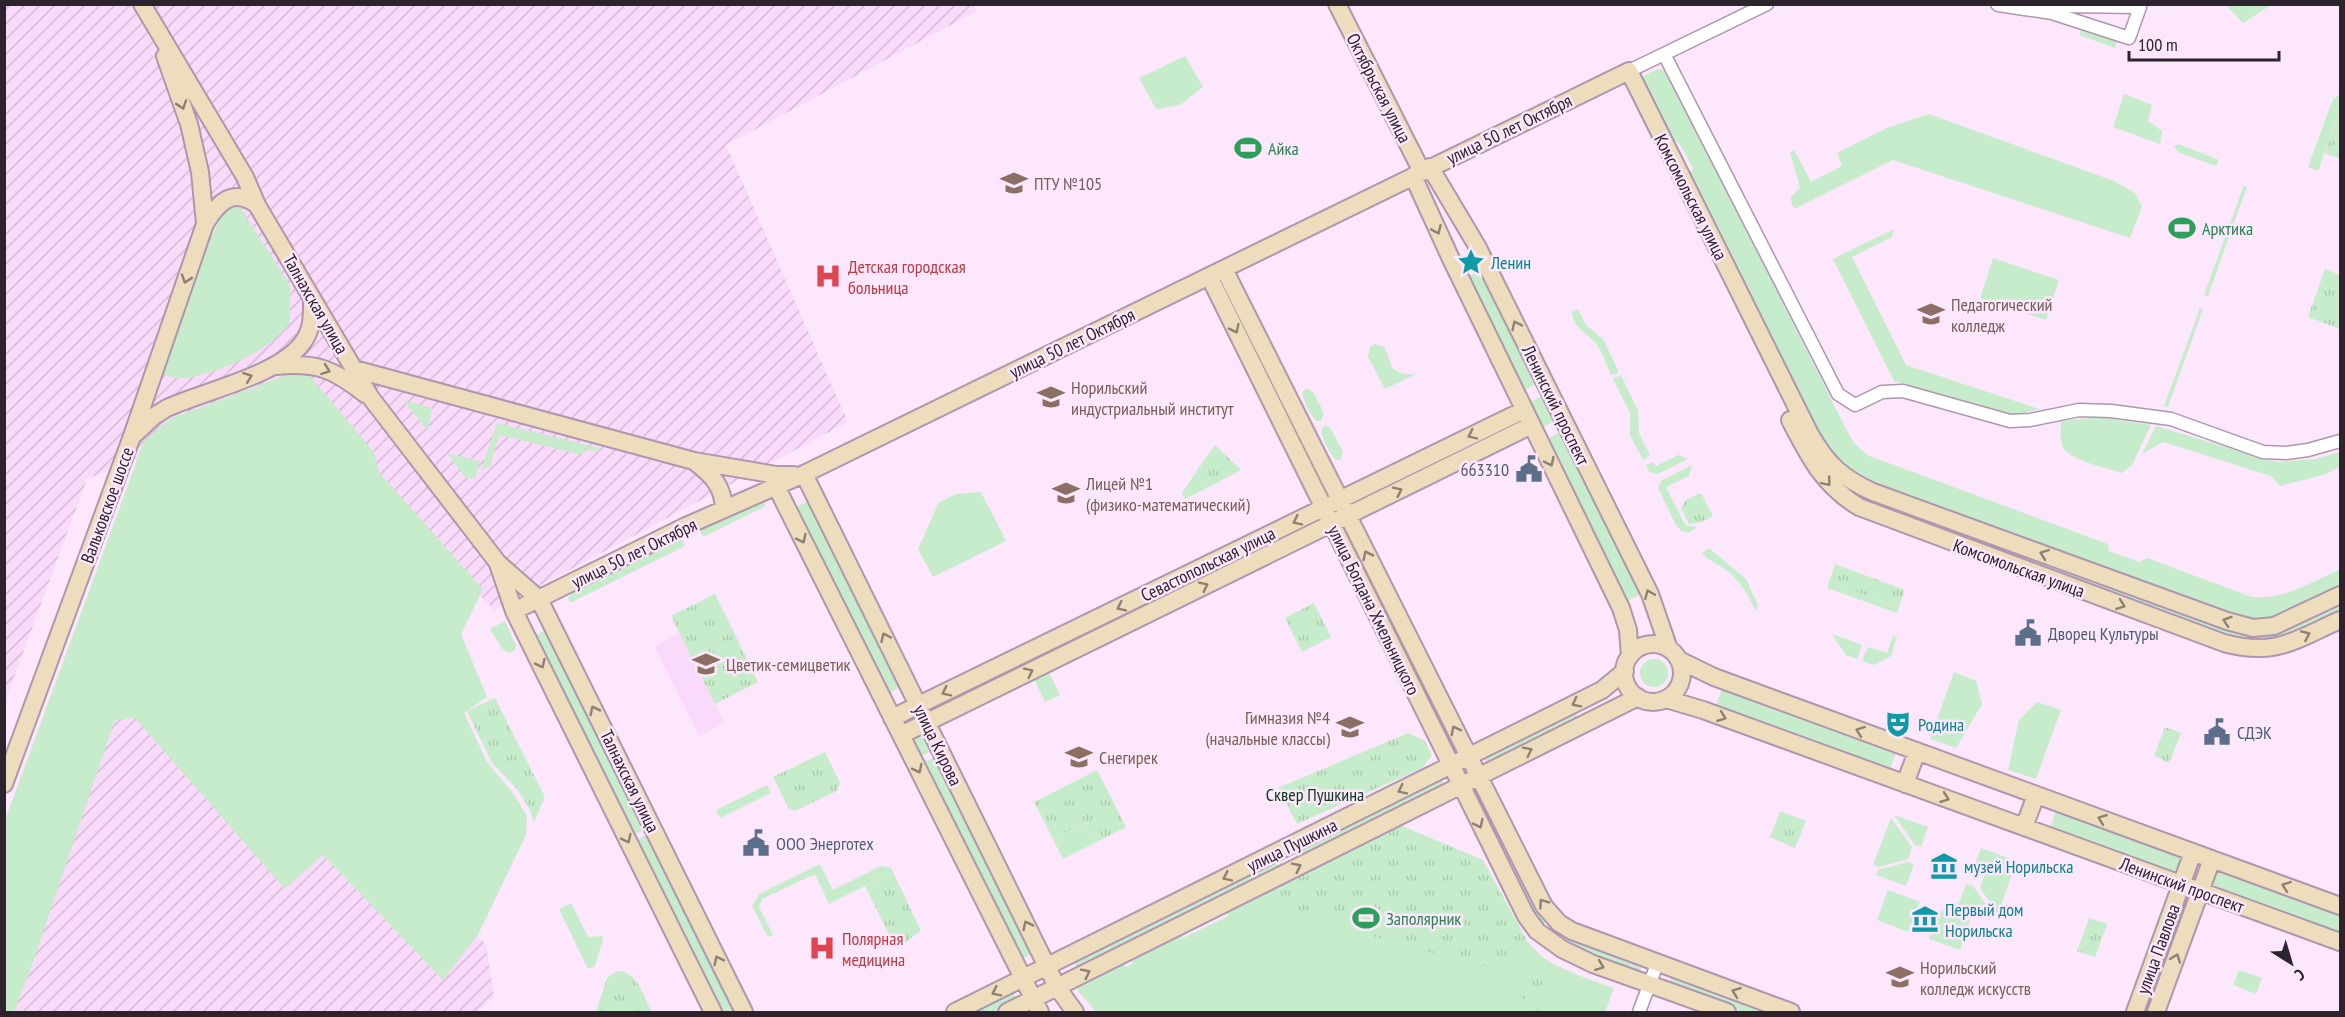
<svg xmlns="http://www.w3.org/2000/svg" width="2345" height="1017" viewBox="0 0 2345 1017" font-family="'PT Sans Narrow',sans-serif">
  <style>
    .built { fill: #fadafb }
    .industrial { fill: url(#industrial-furrows) }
    .green { fill: #c7eccb }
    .park { fill: url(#park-tufts) }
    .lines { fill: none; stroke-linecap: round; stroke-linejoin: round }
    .street-casing { stroke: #af96af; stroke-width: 15 }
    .secondary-casing { stroke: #af96af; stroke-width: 20 }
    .street { stroke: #fff; stroke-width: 12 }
    .secondary { stroke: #eeddbc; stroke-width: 16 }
    .oneway { stroke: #8d8074 }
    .labels { text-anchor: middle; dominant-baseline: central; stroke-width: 5; stroke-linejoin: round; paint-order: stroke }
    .street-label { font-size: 18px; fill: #2c232c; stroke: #fce7fc }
    .leisure-label { font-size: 18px; fill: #27864d; stroke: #fce7fc; text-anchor: start }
    .education-label { font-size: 18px; fill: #785e54; stroke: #fce7fc; text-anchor: start }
    .culture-label { font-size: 18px; fill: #0d838f; stroke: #fce7fc; text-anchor: start }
    .health-label { font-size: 18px; fill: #be3a42; stroke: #fce7fc; text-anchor: start }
    .service-label { font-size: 18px; fill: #4e5e75; stroke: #fce7fc; text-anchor: start }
    .park-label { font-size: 18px; fill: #0b3816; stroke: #fce7fc }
  </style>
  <defs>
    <pattern id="industrial-furrows" width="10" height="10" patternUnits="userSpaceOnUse" patternTransform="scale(1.5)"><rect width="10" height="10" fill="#fadafb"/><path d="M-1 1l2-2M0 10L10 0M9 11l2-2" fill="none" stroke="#d6bbd7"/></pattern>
    <pattern id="park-tufts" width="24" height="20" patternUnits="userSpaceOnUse" patternTransform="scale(1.5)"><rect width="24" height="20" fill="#c7eccb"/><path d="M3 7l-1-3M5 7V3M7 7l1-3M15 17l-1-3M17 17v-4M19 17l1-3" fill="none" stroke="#abcaae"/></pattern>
  </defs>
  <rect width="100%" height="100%" fill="#fce7fc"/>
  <path class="built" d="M715,594L758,682L715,704L724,723L699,736L654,646L679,634L671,616Z"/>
  <path class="industrial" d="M5,5H974L977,11L726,145L848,422L494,610L292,399L87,479L5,702Z
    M111,688L340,826L486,944L494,997L477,1012H5L4,971Z"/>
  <path class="green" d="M2230,4H2340V6L2271,5L2243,23L2227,6Z
    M2082,29L2117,42L2115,48L2079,35Z
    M1185,56L1203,87L1180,105L1156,109L1139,78Z
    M1657,69L1663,70L1668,74L1845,427L1854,443L1867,455L2108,544L2109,551L2139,562L2147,558L2252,597C2284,600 2312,582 2340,569V587L2275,618L2249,621L1868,483L1841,466L1821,441L1689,176L1693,169L1681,146L1666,132L1640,78Z
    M2124,94L2152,105L2148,121L2162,131L2160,144L2113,127Z
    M2340,95V109L2318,171L2308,167L2333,99Z
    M1929,114L2114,181L2135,193L2142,207L2130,238L1893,160L1794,209L1790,198L1800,188L1790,152L1794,150L1811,182L1842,166L1837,153L1889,127Z
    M2179,144L2219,160L2216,166L2178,152L2174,146Z
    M2244,185L2247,187L2208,296L2204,295Z
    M233,206L240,207L288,282L290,287V324C268,348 242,362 211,372C194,377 181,382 165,375L162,363L219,219Z
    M1894,229L1892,237L1852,257L1906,365L2039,409L2011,416L1894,381L1833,259Z
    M1993,258L2059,280L2046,320L1980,298Z
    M1480,270L1536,384L1523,391L1467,277Z
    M2200,308L2203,309L2168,407L2164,406Z
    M1578,309L1586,325L1603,339L1619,372L1611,375C1607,366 1603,354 1597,345C1588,333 1573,329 1572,312Z
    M1375,344L1384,347C1394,365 1387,375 1416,374L1385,389L1368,357L1370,347Z
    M294,374L309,375L374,452L379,472L483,589L461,634L487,697L464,713L487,762L513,793L527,816L526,835L478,935L443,980L323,855L285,889L135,718L115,720L30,971L14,1012H5V820L144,441L170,419L281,377Z
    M1621,375L1638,411L1639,433L1650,456L1643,460L1630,435V413L1613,379Z
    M1307,388L1313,392L1324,413L1321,421H1317C1310,415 1303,401 1302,392Z
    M1542,396L1555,421L1541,428L1529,403Z
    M403,400L432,408L428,431Z
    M2099,417L2151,425L2132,465L2122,473C2109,469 2071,460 2064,449C2059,442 2061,430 2061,421Z
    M497,423L600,448L599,452L585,449L583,455L499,435L490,466L481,470Z
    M1326,425L1331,429L1343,452L1341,460H1336C1329,453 1320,437 1322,427Z
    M2156,426L2277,462L2315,459L2340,452V467L2323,475L2280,486L2271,476L2163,442L2142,454Z
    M1560,432L1641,594L1627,601L1547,439Z
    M447,453L480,461L475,479L465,477Z
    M1678,455L1688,459L1658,474L1649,472L1646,465L1653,462L1656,466Z
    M1692,465L1689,476L1666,487L1686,526H1695L1696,528L1689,533L1682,531L1677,527L1658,488L1661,481Z
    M1830,471L2233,630L2340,602V612L2285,638L2245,643L1854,497Z
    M1196,472L1205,489L1185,499L1182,493Z
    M981,492L1006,541L933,577L918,549L939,502L957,494Z
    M756,501L764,502L766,506L703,537L699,529Z
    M808,501L901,687L889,693L796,507Z
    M1319,517L1321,520L1172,596L1168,589Z
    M1343,527H1346L1401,634L1394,637L1341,530Z
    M681,538L685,546L570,603L568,598L574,591Z
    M1709,548L1746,579L1758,605L1756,611C1749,597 1741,582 1729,572C1720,564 1709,562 1702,553Z
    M1829,582L1899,607L1897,613L1827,588Z
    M505,621L516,645L515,650L510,653L502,649L490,629Z
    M1086,629L1090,636L940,705V703Z
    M545,630L644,830L635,834L536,635Z
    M1832,634L1862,645L1857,659L1846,655Z
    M1893,636L1897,637L1891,656L1874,665L1862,661L1868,647L1887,653Z
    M1403,638L1457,749L1452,751L1396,642Z
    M1640 673a14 14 0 1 1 28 0a14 14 0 1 1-28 0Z
    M1049,672L1060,695L1045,702L1034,679Z
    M1954,672L1976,681L1982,704L1956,748L1930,739Z
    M1722,689L1896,753L1890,770L1716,706Z
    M2037,702L2061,710L2036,779L2008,770L2019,720Z
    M1573,712L1577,715V720L1488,764L1485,761L1484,756Z
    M919,732L924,734L932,751L921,756L912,740Z
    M935,757L1033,953L1022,959L924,762Z
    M1440,776L1445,786L1298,860L1293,850Z
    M767,785L771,793L720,818L716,810Z
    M1474,790H1478L1546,919L1544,925H1540L1471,793Z
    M2056,811L2181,857L2175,874L2050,828Z
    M1894,815L1928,827L1921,847L1915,845Z
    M1891,818L1912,847L1908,859L1879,867L1873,865Z
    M1085,823L1095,843L1063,859L1053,839Z
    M1402,826L1427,837L1541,956C1563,971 1588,979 1614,988L1605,1012H1096L1078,991L1077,988L1124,964L1126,967L1133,963L1132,960L1192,928L1179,940L1230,915L1225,914Z
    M647,835L735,1012H724L637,839Z
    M1981,848L2011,859L2009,864L1983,870L1974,867Z
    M1279,857L1284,867L1078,970L1073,960Z
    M1908,862L1914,864L1906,886L1876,875L1878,870Z
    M820,864L833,890L881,866L891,868L905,897L900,900L887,875L829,904L815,874L762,899L759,907L773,935L768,937L752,906L759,894Z
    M2011,867L2014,868L1998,914L1980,888L1985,873Z
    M2217,870L2340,915V934L2211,887Z
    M1966,884L1973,886L1995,917L1994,919L1958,906Z
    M1888,890L1920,902L1908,932L1877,920Z
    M2183,901L2188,904L2150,1012H2139Z
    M571,903L588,937L602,936L603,939L595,966L588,969L559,909Z
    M1939,910L1970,921L1960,950L1929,939Z
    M1563,935L1641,965V969L1638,972L1598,961L1560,940Z
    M2239,970L2262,978L2256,994L2233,985Z
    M1672,976L1777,1012H1743L1673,987L1669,982Z
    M1013,991L1017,1000L992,1012H969Z"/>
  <path class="park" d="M2340,109V159L2325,153Z
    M2325,269L2340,275V329L2308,317Z
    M1215,445L1241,470L1205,489L1196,472Z
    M1701,493L1713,516L1702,522L1689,524L1681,508L1686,500Z
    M1835,564L1905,590L1899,607L1829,582Z
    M715,594L758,682L715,704L671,616Z
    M1314,603L1331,637L1302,652L1285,618Z
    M495,698L545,797L534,822L530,810L517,789L492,763L467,711Z
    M2165,727L2181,733L2169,763L2154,756Z
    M1408,733L1424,740L1432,755L1422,768L1297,824L1278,788Z
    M825,752L840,782L837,791L795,811L789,809L773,777Z
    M1097,770L1126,827L1095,843L1085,823L1053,839L1034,802Z
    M1780,811L1806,821L1795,848L1770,837Z
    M1402,826L1483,860L1527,940L1501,970L1396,944L1259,897Z
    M888,875L900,899L905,897L921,931C911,936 908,943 896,949L865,886Z
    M2089,918L2107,924L2095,957L2077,951Z
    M1527,967L1549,983L1539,1012H1531L1530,1007L1512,986Z
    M617,971C638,971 643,996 652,1012H596L607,978Z"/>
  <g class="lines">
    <defs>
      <path id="street" d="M1997,4L1998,5L2052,13L2129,38L2140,7L1998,5
        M1664,54L1838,394L1855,405L1882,392L1903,391L2010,421L2030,420L2079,410L2111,411L2171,419L2263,452L2286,453L2308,450L2340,441
        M1629,71L1767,4
        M1639,1012L1657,964"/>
      <path id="secondary" d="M142,4L245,177L257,205L371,398L498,563L539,599L744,1012
        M1337,4L1422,172
        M165,56L189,124L200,172L205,224
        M1430,167L1477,246L1650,594L1669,649
        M1413,176L1451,259L1621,608L1628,630L1630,656
        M1224,269L1544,906L1559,923L1572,931L1791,1012
        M1209,276L1526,916L1537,931L1562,949L1593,964L1727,1012
        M276,366C317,362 333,369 365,394
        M354,369L694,461L776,475H794
        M1790,420C1809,457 1823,485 1859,507L2224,643C2275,657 2295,640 2340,620
        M135,434L154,416L167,408C204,391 280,375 303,342C313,329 312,313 312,298
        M695,462C713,476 723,486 724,509
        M804,474L1057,987L1075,1012
        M776,486L1040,1012
        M498,564L514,611L713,1012
        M514,611L686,526L804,474L1629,71L1810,434C1827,464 1842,478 1873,492L2227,621L2253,628L2274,626L2340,595
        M1624 673a29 29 0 1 1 58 0a29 29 0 1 1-58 0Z
        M1679,660L1714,677L2340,906
        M1666,699L1703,710L2340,942
        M892,718L1524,410
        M901,735L1532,425
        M4,784L131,439L205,224C218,202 233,187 257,205
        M1905,784L1917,751
        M2024,827L2036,795
        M955,1012L1602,690L1625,671
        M1007,1012L1638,697
        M2135,1012L2193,852
        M2156,1012L2212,859"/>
    </defs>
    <use href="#street" class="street-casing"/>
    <use href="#secondary" class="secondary-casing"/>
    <use href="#street" class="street"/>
    <use href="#secondary" class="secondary"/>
  </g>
  <defs><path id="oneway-chevron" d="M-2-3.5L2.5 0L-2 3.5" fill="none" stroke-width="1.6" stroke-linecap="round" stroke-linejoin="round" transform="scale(1.5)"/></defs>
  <g class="oneway">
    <use href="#oneway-chevron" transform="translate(182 105) rotate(71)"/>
    <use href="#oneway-chevron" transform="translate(1437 230) rotate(66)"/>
    <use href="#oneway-chevron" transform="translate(186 279) rotate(109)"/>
    <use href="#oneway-chevron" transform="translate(1516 325) rotate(-116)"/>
    <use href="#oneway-chevron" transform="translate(1235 329) rotate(64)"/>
    <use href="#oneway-chevron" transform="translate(326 370) rotate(20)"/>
    <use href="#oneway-chevron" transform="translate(248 377) rotate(-21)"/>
    <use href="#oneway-chevron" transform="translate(1472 435) rotate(154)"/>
    <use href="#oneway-chevron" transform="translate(1550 462) rotate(64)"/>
    <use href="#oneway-chevron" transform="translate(1827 482) rotate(50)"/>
    <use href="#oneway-chevron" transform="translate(1398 491) rotate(-26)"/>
    <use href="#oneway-chevron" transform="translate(1297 521) rotate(154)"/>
    <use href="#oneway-chevron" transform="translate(802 539) rotate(63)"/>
    <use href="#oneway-chevron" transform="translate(2044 554) rotate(-160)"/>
    <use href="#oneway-chevron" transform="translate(1367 555) rotate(-116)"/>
    <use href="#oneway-chevron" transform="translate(1204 586) rotate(-26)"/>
    <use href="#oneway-chevron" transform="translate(1649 594) rotate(-113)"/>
    <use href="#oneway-chevron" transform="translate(2121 605) rotate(20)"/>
    <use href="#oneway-chevron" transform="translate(1121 607) rotate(154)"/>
    <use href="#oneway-chevron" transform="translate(2227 621) rotate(-162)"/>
    <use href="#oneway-chevron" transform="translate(2306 635) rotate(-24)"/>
    <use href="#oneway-chevron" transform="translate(885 637) rotate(-115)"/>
    <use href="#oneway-chevron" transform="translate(541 664) rotate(64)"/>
    <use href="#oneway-chevron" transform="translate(1029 672) rotate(-26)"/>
    <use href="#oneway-chevron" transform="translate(946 692) rotate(154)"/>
    <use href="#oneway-chevron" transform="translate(1576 703) rotate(153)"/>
    <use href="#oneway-chevron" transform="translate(594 710) rotate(-116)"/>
    <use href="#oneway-chevron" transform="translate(1722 717) rotate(20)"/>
    <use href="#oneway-chevron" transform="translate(1455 730) rotate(-117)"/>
    <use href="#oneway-chevron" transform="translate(1860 731) rotate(-160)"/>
    <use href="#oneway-chevron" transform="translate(1528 751) rotate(-27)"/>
    <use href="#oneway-chevron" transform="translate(918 769) rotate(63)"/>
    <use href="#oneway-chevron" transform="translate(1402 790) rotate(154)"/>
    <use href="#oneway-chevron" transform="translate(1945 798) rotate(20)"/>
    <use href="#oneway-chevron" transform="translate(2102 819) rotate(-160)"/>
    <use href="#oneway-chevron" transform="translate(1479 824) rotate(64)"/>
    <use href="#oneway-chevron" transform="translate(627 839) rotate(64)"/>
    <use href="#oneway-chevron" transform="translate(1297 867) rotate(-27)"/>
    <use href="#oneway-chevron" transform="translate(1227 877) rotate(154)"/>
    <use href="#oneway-chevron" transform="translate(2286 886) rotate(-160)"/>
    <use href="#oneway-chevron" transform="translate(1543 903) rotate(-125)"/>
    <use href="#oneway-chevron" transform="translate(1027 925) rotate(-116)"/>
    <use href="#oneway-chevron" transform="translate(2176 958) rotate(-70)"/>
    <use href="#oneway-chevron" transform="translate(718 960) rotate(-116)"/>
    <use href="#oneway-chevron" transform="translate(1600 966) rotate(21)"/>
    <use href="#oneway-chevron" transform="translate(1086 973) rotate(-27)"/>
    <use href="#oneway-chevron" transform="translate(996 992) rotate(154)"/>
    <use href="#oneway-chevron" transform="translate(1736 992) rotate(-160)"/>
  </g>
  <defs>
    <symbol id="stadium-bare" viewBox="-9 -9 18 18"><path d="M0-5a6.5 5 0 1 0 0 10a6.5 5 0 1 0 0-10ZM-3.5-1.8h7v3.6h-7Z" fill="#2e9e5b" stroke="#fce7fc" stroke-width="2.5" paint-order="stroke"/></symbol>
    <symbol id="university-bare" viewBox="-9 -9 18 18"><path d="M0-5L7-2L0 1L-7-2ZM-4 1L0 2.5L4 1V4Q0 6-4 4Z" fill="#8d6e63" stroke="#fce7fc" stroke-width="2.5" paint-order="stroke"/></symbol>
    <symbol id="sight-bare" viewBox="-9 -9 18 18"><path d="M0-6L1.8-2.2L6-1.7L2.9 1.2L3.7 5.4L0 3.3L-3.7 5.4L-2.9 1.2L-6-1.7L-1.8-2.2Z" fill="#0f9aa8" stroke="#fce7fc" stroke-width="2.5" paint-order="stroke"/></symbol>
    <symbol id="hospital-bare" viewBox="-9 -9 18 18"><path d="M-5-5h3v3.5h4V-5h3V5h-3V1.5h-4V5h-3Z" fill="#e0444e" stroke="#fce7fc" stroke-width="2.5" paint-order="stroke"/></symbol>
    <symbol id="civic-bare" viewBox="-9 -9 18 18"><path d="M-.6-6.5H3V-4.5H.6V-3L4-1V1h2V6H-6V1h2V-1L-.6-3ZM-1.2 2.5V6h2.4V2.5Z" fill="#5c6f8a" stroke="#fce7fc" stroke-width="2.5" paint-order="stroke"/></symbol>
    <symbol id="school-bare" viewBox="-9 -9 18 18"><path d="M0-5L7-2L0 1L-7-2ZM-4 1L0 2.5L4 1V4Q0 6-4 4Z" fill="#8d6e63" stroke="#fce7fc" stroke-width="2.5" paint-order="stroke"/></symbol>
    <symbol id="theatre-bare" viewBox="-9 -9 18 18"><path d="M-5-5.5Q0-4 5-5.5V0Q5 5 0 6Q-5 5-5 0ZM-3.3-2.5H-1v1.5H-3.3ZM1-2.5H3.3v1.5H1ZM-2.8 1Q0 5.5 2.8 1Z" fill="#0f9aa8" stroke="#fce7fc" stroke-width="2.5" paint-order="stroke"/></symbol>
    <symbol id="museum-bare" viewBox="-9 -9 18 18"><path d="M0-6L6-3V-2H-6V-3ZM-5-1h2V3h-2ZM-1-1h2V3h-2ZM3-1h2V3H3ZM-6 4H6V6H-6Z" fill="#0f9aa8" stroke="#fce7fc" stroke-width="2.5" paint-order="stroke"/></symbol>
  </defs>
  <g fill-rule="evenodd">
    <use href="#stadium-bare" x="1229" y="129" width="38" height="38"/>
    <use href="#university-bare" x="995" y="164" width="38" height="38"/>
    <use href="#stadium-bare" x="2163" y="209" width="38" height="38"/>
    <use href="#sight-bare" x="1452" y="243" width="38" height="38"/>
    <use href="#hospital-bare" x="809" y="257" width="38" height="38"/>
    <use href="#university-bare" x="1912" y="295" width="38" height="38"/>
    <use href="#university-bare" x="1032" y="378" width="38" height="38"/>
    <use href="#civic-bare" x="1510" y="450" width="38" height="38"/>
    <use href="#school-bare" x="1047" y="474" width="38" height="38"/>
    <use href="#civic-bare" x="2009" y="614" width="38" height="38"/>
    <use href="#school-bare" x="687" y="645" width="38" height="38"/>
    <use href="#theatre-bare" x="1879" y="705" width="38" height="38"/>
    <use href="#school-bare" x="1331" y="708" width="38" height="38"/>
    <use href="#civic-bare" x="2198" y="713" width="38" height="38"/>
    <use href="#school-bare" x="1060" y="738" width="38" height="38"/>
    <use href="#civic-bare" x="737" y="824" width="38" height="38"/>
    <use href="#museum-bare" x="1925" y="847" width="38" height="38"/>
    <use href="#stadium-bare" x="1347" y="899" width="38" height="38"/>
    <use href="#museum-bare" x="1906" y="900" width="38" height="38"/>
    <use href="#hospital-bare" x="803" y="929" width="38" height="38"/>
    <use href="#university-bare" x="1881" y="958" width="38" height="38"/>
  </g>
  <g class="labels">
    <g class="street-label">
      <text transform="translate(1379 88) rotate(63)">Октябрьская улица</text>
      <text transform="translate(1509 129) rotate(-26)">улица 50 лет Октября</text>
      <text transform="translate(1691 197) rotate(63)">Комсомольская улица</text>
      <text transform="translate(316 304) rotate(60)">Талнахская улица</text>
      <text transform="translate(1072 343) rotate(-26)">улица 50 лет Октября</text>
      <text transform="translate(1556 405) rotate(64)">Ленинский проспект</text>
      <text transform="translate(107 505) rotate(-70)">Вальковское шоссе</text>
      <text transform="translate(634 553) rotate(-26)">улица 50 лет Октября</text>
      <text transform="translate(1208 564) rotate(-26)">Севастопольская улица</text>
      <text transform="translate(2019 568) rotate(20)">Комсомольская улица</text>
      <text transform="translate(1374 610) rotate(64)">улица Богдана Хмельницкого</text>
      <text transform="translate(938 745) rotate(64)">улица Кирова</text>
      <text transform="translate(630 781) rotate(64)">Талнахская улица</text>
      <text transform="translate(1292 845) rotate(-26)">улица Пушкина</text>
      <text transform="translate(2182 885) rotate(20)">Ленинский проспект</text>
      <text transform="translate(2158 949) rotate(-70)">улица Павлова</text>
    </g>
    <g class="leisure-label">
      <text x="1268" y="148">Айка</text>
      <text x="2202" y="228">Арктика</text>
      <text x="1386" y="918">Заполярник</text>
    </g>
    <g class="education-label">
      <text x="1034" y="183">ПТУ №105</text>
      <text x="1951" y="304">Педагогический<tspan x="1951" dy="21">колледж</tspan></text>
      <text x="1071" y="387">Норильский<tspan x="1071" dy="21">индустриальный институт</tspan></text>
      <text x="1086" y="483">Лицей №1<tspan x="1086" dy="21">(физико-математический)</tspan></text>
      <text x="726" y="664">Цветик-семицветик</text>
      <text x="1330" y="717" text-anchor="end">Гимназия №4<tspan x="1330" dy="21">(начальные классы)</tspan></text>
      <text x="1099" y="757">Снегирек</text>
      <text x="1920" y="967">Норильский<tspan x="1920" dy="21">колледж искусств</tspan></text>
    </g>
    <g class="culture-label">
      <text x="1491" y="262">Ленин</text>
      <text x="1918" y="724">Родина</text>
      <text x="1964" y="866">музей Норильска</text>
      <text x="1945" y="909">Первый дом<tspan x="1945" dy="21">Норильска</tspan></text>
    </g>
    <g class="health-label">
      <text x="848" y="266">Детская городская<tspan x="848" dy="21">больница</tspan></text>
      <text x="842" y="938">Полярная<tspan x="842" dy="21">медицина</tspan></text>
    </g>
    <g class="service-label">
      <text x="1509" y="469" text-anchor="end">663310</text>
      <text x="2048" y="633">Дворец Культуры</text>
      <text x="2237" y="732">СДЭК</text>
      <text x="776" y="843">ООО Энерготех</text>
    </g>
    <g class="park-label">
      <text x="1315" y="794">Сквер Пушкина</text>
    </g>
  </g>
  <rect width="2345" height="1017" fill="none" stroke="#2c232c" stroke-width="12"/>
  <g transform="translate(2291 963) rotate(143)" stroke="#fce7fc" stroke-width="4.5" paint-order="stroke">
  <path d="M0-4.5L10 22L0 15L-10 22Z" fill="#2c232c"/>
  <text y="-9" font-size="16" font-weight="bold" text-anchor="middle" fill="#2c232c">С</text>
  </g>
  <path d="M2129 51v9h150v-9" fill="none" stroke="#2c232c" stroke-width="3"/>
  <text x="2138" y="51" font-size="18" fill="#2c232c" stroke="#fce7fc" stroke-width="4.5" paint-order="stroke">100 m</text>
</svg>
